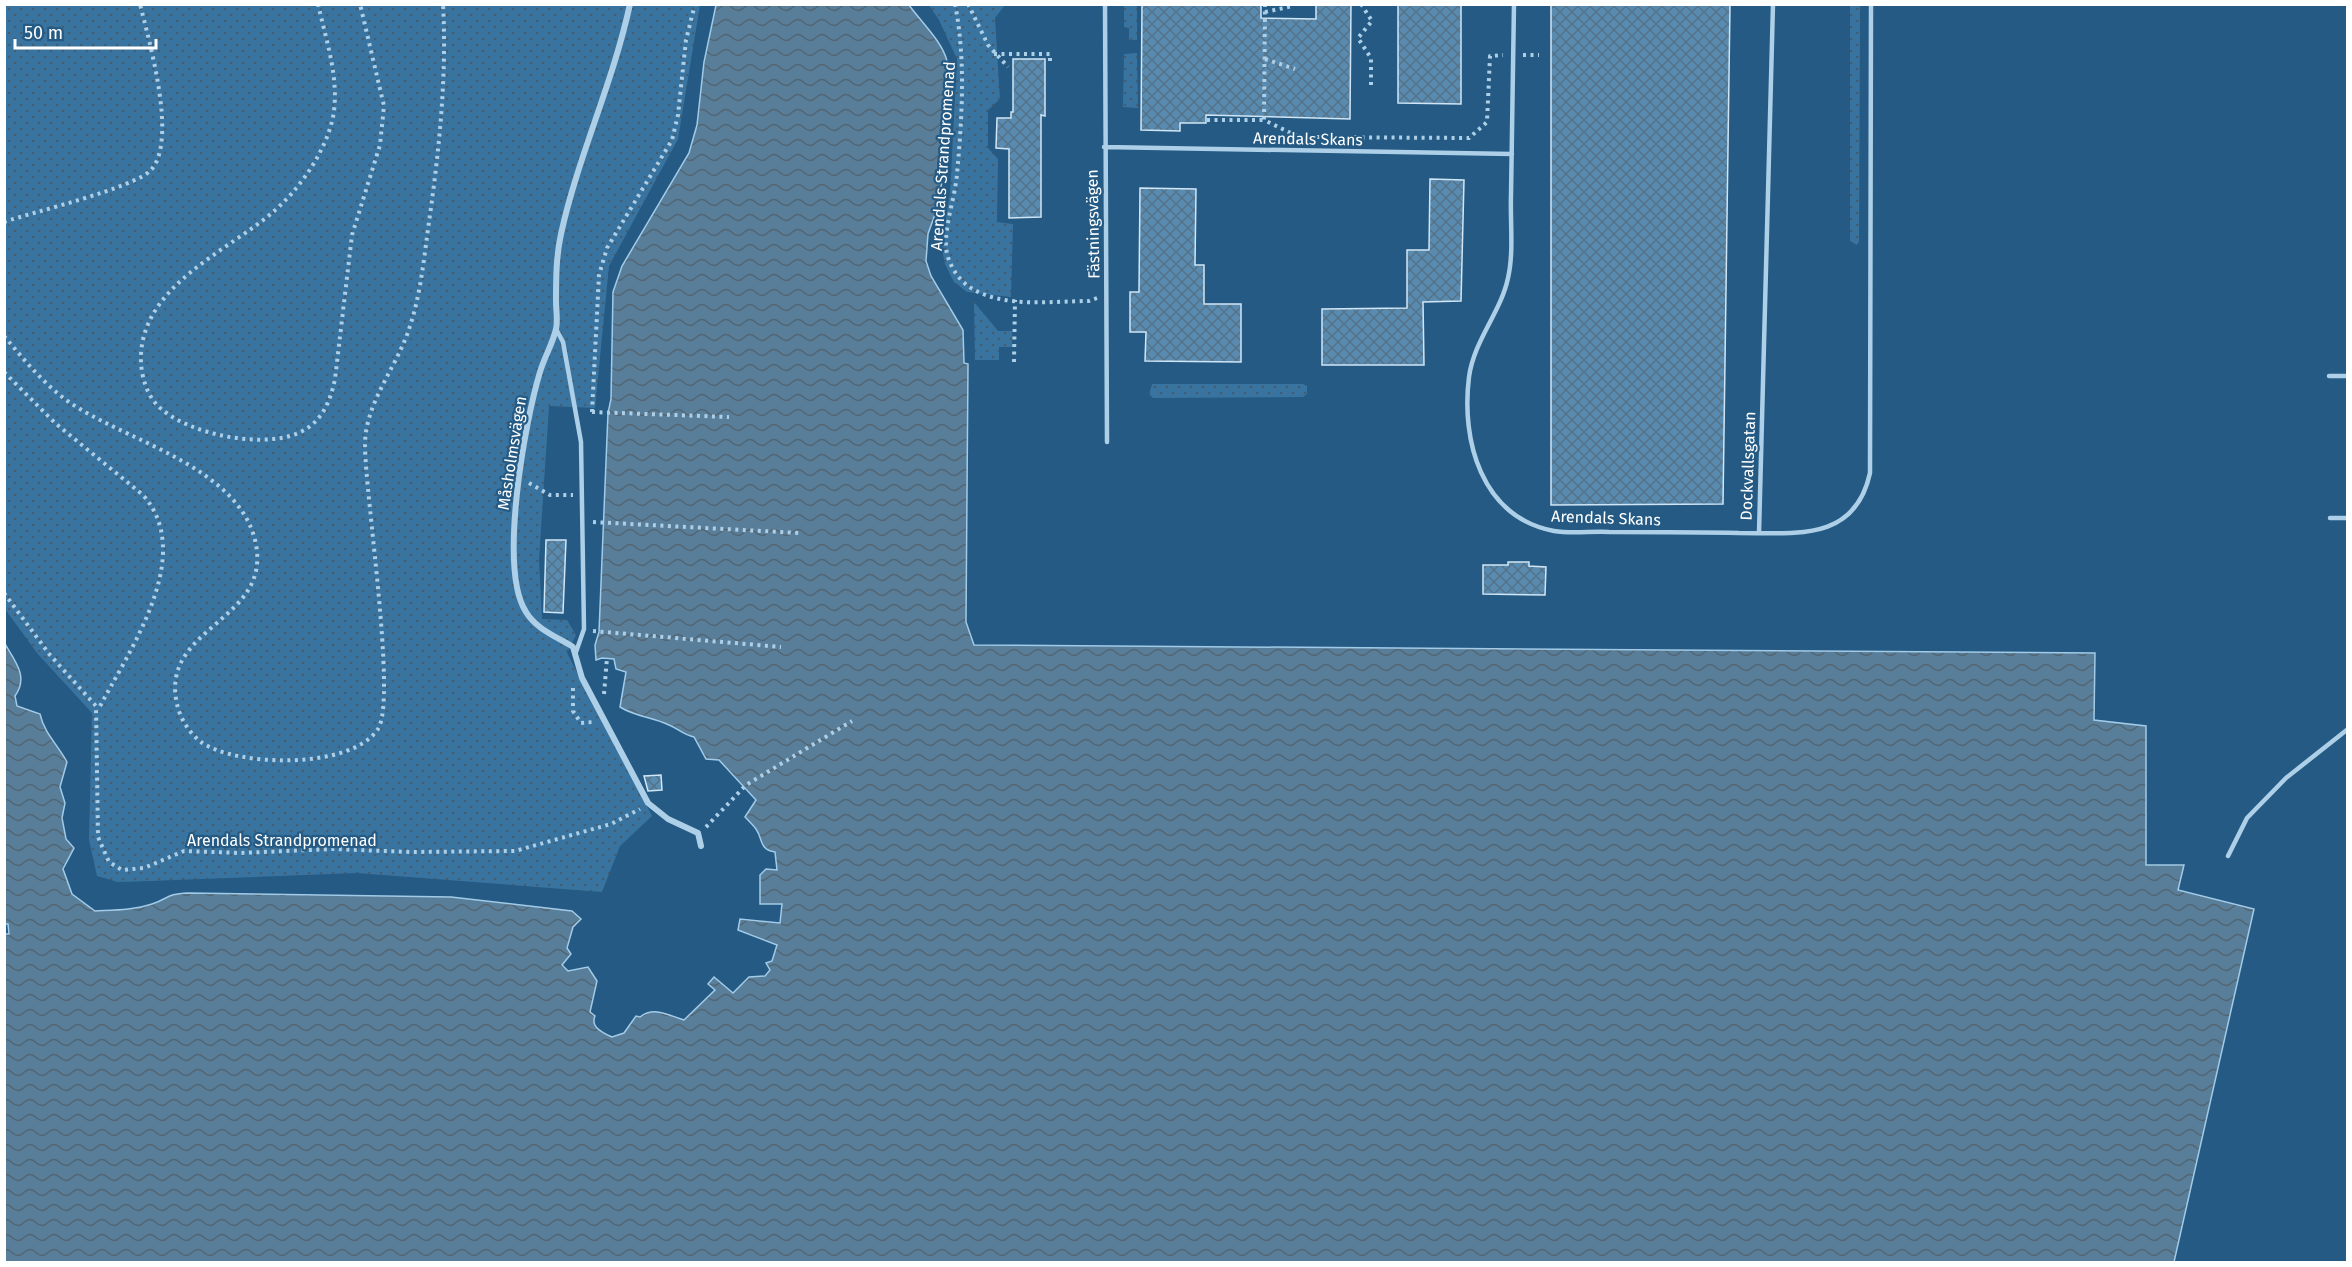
<svg xmlns="http://www.w3.org/2000/svg" width="2352" height="1267" viewBox="0 0 2352 1267" font-family="'Fira Sans',sans-serif">
  <style>
    .grass { fill: url(#grass-dots) }
    .water { fill: url(#water-waves); stroke: #a1cbe8; stroke-width: 1.5 }
    .building { fill: url(#building-cross-hatch); stroke: #d0e6f6; stroke-width: 1.5 }
    .lines { fill: none; stroke-linecap: round; stroke-linejoin: round }
    .path { stroke: #adcfe7; stroke-width: 4; stroke-dasharray: 3 4.5; stroke-linecap: butt }
    .lane { stroke: #adcfe7; stroke-width: 4.5 }
    .street { stroke: #adcfe7; stroke-width: 6 }
    .labels { text-anchor: middle; dominant-baseline: central; stroke-width: 4.5; stroke-linejoin: round; paint-order: stroke }
    .street-label { font-size: 16px; fill: #fff; stroke: #245a83 }
  </style>
  <defs>
    <pattern id="grass-dots" width="8" height="8" patternUnits="userSpaceOnUse" patternTransform="scale(1.5)"><rect width="8" height="8" fill="#3974a0"/><path d="M2 2h.1M6 6h.1" fill="none" stroke="#435e72" stroke-width="1.8" stroke-linecap="round"/></pattern>
    <pattern id="water-waves" width="16" height="10" patternUnits="userSpaceOnUse" patternTransform="scale(1.5)"><rect width="16" height="10" fill="#587e9a"/><path d="M0 5q4-4 8 0t8 0" fill="none" stroke="#526573"/></pattern>
    <pattern id="building-cross-hatch" width="8" height="8" patternUnits="userSpaceOnUse" patternTransform="scale(1.5)"><rect width="8" height="8" fill="#598bb0"/><path d="M0 0l8 8M0 8l8-8" fill="none" stroke="#547288"/></pattern>
  </defs>
  <rect width="100%" height="100%" fill="#245a83"/>
  <path class="grass" d="M1860,4L1859,241L1857,245L1850,241V5Z
    M5,5H700L678,139L609,266L595,408L549,406L539,560L542,619L567,620L576,635L567,653L652,816L620,846L602,892L357,873L149,881L118,882L97,876L89,840L92,713L37,653L5,609Z
    M929,5H1005L995,18L1000,99L988,110V148L998,159L997,222L1013,224L1011,297L967,292L954,282L945,264L941,245L950,194L957,59L939,20Z
    M1124,5H1137V40H1129V28L1124,27Z
    M1137,53L1138,108L1123,107L1124,54Z
    M974,302L998,331H1012V347H999V360H975Z
    M1152,384H1303L1307,386V394L1303,397L1153,398L1149,394Z"/>
  <path class="water" d="M716,5H909C921,22 942,41 947,61L942,181L938,206L928,234L926,261L931,276L963,330L964,363L968,364L966,622L974,645L2095,653L2094,720L2146,726V865H2184L2178,890L2254,909L2174,1262H5L4,934H9L8,924H4L5,644C15,661 29,677 15,696L17,706L40,714C44,733 58,745 67,762L60,787L65,803L62,818L66,839L74,848L63,869L72,894L95,911C114,910 134,910 152,904C170,898 166,894 188,893L451,897L572,911L581,919L573,927L567,948L571,954L562,965L568,971L588,967L597,981L590,1012L595,1016C590,1027 603,1033 612,1037L624,1033L636,1016L640,1017C654,1006 668,1015 684,1020L715,990L708,984L714,977L733,993L749,977L765,976L770,970L766,963L772,961L777,945L738,930L740,919L780,923L782,904H760V875L766,869L777,870L775,852C759,850 763,839 756,829C753,825 749,821 745,817L756,800L719,760L706,759L694,737C683,735 679,729 669,725C653,717 636,717 620,707L626,672L616,669L614,659L602,658L596,660L595,645L599,632L608,413L611,399L613,292L622,266L689,153L697,125L704,62Z"/>
  <path class="building" d="M1142,4H1261V18L1316,19V4H1351L1350,119L1206,115V123H1180V131L1141,130Z
    M1398,4H1461V104L1398,103Z
    M1551,4H1730L1723,504L1551,505Z
    M1013,59H1045V116L1041,115V217L1009,218V149L996,148L997,118H1011V112H1013Z
    M1430,179L1464,180L1461,301L1423,302L1424,365H1322V309L1407,308V250H1429Z
    M1140,188L1196,189L1195,265H1204V304H1241V362L1145,361L1146,332H1130V292H1139Z
    M546,540H566L563,613L544,612Z
    M1508,562H1529V566L1546,567L1545,595L1483,594V565H1508Z
    M661,775L662,790L648,791L644,776Z"/>
  <g class="lines">
    <path class="path" d="M318,4C326,40 340,80 333,117C326,151 300,189 273,212C228,251 145,284 141,354C140,371 145,392 157,405C186,435 270,452 306,429C324,418 331,398 335,379L352,235L380,145L384,106L360,4
      M955,4C966,60 962,118 957,174C955,198 945,223 946,247C947,261 956,277 968,286C1001,309 1052,301 1089,301L1097,298
      M968,4L988,45L1008,67
      M1265,4L1264,120L1299,137L1469,138L1487,122L1490,56L1503,55
      M1361,4L1372,21L1358,38L1371,58V85
      M1265,12L1293,6
      M994,54H1050V65
      M1523,55H1539
      M1265,59L1295,69
      M1207,120H1264
      M4,222C33,212 134,188 151,170C178,140 149,41 140,4
      M4,336C27,363 49,391 80,409C136,443 238,470 255,540C275,622 159,625 177,704C180,718 189,733 201,742C236,767 351,770 378,729C397,700 365,494 365,445C365,402 398,366 410,326C421,293 424,257 429,222C439,151 447,77 443,4
      M1014,362L1015,300
      M4,372L55,423L143,495C197,556 128,652 98,710
      M592,412L599,275L607,248L672,140L678,115L686,40L695,4
      M592,412L729,417
      M529,483L550,495H573
      M593,522L799,533
      M4,593L50,655L96,706L98,837L109,862L122,870L144,868L184,851L240,853L333,849L411,852L515,851L611,824L640,809
      M593,631L781,647
      M573,688V711L581,723L593,722
      M604,694L607,658
      M706,827L746,785L852,721"/>
    <path class="lane" d="M1105,4L1107,442
      M1514,4C1513,68 1512,131 1511,195C1510,221 1514,252 1508,278C1501,312 1474,340 1469,377C1461,440 1481,517 1554,531C1571,534 1592,531 1609,532C1653,532 1696,532 1739,533C1796,533 1855,542 1870,473L1871,4
      M1104,147L1512,154
      M556,329L563,342L581,442L584,629L576,652
      M2329,376H2348
      M2330,518H2348
      M1759,533L1773,4
      M2228,856L2247,818L2286,778L2348,729"/>
    <path class="street" d="M630,4C613,83 578,156 561,234C556,257 556,279 556,302C556,310 558,321 556,329C553,343 544,358 540,372C525,421 498,569 526,612C536,629 557,637 573,647L582,678L648,803L668,819L698,833L701,846"/>
  </g>
  <g class="labels">
    <g class="street-label">
      <text transform="translate(1308 139) rotate(1)">Arendals Skans</text>
      <text transform="translate(943 156) rotate(-86)">Arendals Strandpromenad</text>
      <text transform="translate(1093 224) rotate(-91)">Fästningsvägen</text>
      <text transform="translate(512 453) rotate(-81)">Måsholmsvägen</text>
      <text transform="translate(1748 466) rotate(-88)">Dockvallsgatan</text>
      <text transform="translate(1606 518) rotate(2)">Arendals Skans</text>
      <text x="282" y="840">Arendals Strandpromenad</text>
    </g>
  </g>
  <rect width="2352" height="1267" fill="none" stroke="#ffffff" stroke-width="12"/>
  <path d="M15 39v9h141v-9" fill="none" stroke="#ffffff" stroke-width="3"/>
  <text x="24" y="39" font-size="18" fill="#ffffff" stroke="#245a83" stroke-width="4.5" paint-order="stroke">50 m</text>
</svg>
